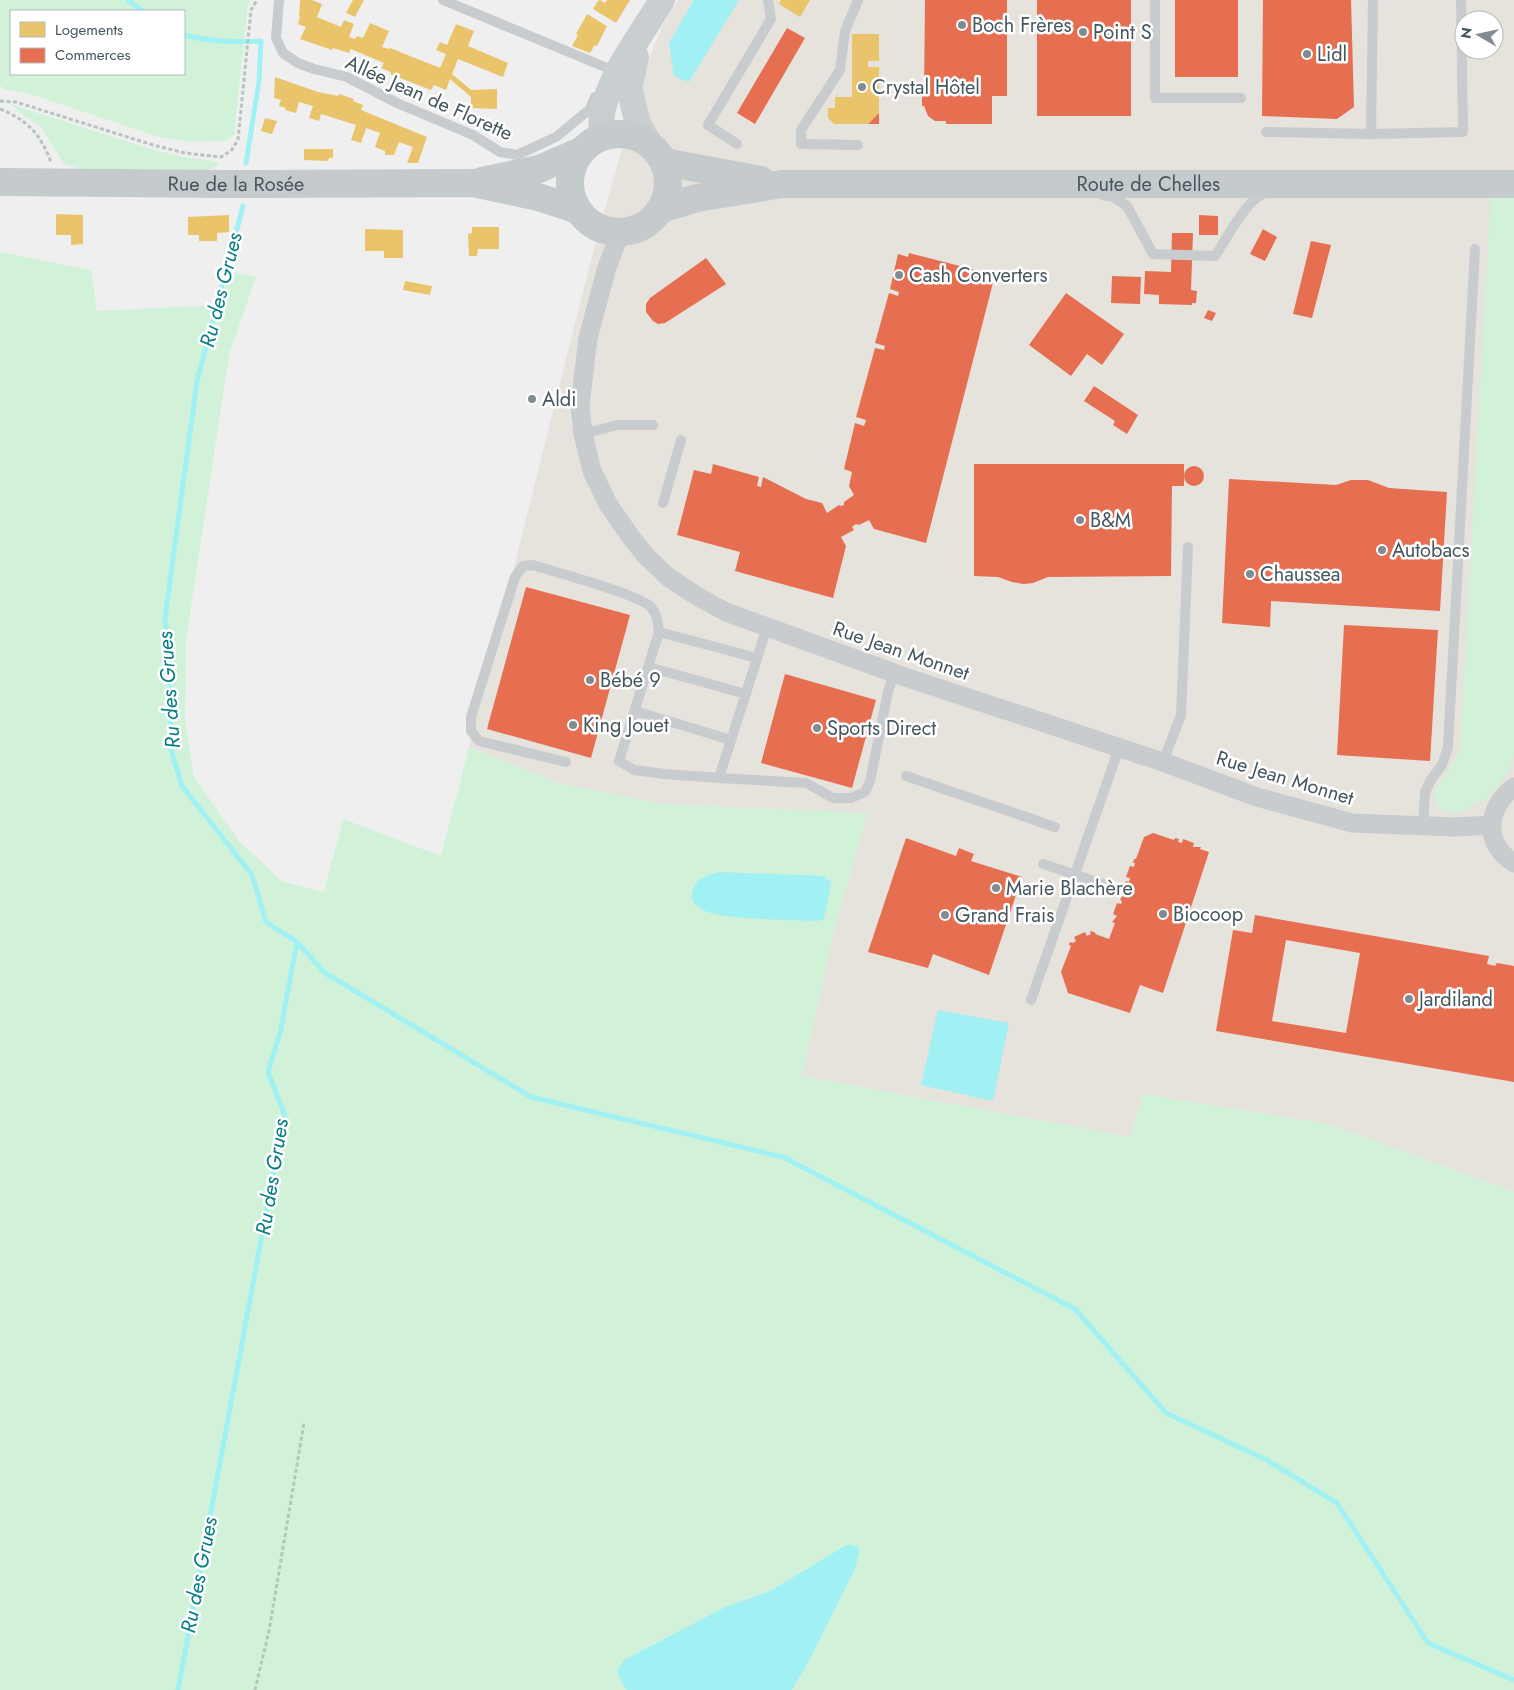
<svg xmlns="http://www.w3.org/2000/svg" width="1514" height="1690" viewBox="0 0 1514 1690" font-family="Jost,sans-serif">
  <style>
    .commercial { fill: #e6e2dc; fill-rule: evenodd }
    .green { fill: #d1f2d8; fill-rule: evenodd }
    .water { fill: #a1f0f4 }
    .homes { fill: #e9c46a }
    .shops { fill: #e76f51; fill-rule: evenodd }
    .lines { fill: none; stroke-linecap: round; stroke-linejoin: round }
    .stream { stroke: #a1f0f4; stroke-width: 5 }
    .path { stroke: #b5c4be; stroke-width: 3; stroke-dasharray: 4 2.5; stroke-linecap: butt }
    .lane { stroke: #c8ccce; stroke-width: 10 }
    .street { stroke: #c8ccce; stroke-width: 19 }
    .secondary { stroke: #c9ced0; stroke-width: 26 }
    .primary { stroke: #c5cacc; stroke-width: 28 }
    .poi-dot { fill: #808c91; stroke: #fff; stroke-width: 2 }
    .labels { text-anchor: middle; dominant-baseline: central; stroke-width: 5; stroke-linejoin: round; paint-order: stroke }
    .poi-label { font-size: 20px; fill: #44565e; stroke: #fff; text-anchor: start }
    .street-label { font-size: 20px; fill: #44565e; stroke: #fff }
    .water-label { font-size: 21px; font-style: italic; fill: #057d84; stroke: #fff }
  </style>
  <rect width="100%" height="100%" fill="#f0efef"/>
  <path class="commercial" d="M678,0H1514V1192L1328,1124L1235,1109L1143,1094L1130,1137L802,1076L833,935L867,813L663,804L558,783L469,747L590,264L642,75L663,25ZM1464,20H1494V50H1464Z"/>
  <path class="green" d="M0,0H250L248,5L234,135L225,141L188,142L156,136L27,93L6,90L0,86ZM11,11H184V74H11Z
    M13,105L154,150L185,157L220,162L214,168L206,170L80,169L64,164L41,127L18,112Z
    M1491,193H1514V753L1510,769L1489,797L1456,814L1437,808L1435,792L1460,751Z
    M0,252L91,270L97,311L219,305L228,271L256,277L229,355L186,641L185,720L194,777L240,842L282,881L324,892L343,819L441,856L469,747L558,783L663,804L867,813L833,935L802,1076L1130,1137L1143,1094L1328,1124L1514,1192V1690H792L810,1659L855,1569L848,1544L770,1591L725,1607L624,1660V1687L627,1690H0Z"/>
  <path class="water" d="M694,0H739L689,82L674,76L669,43Z
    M720,872L824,876L831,883L824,919L818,921C794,920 718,920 701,909C693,904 690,898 693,890C697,877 709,875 720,872Z
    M938,1010L1009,1023L993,1101L921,1085Z
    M848,1544L860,1548L855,1569L810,1659L792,1690H627L624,1687L617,1671L624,1660L725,1607L770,1591Z"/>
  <path class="homes" d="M300,0H312L322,4L317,17L341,27L344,20L354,24L349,37L355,39L357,36L363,38L370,23L389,31L382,47L389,49L390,48L440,68L446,54L436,50L440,42L447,45L456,24L474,31L468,46L508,63L503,77L458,59L452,74L471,90L497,89V109L471,108V97L450,79L446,90L434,85L431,90L390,74L391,72L381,68L384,63L351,49L349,53L333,48L332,50L300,39L306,27L298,24L300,17L299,16Z
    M353,0H364L355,17L346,13Z
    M600,0L605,3L607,0H630L616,23L593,9L598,1Z
    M781,0H810L800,17L779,4Z
    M587,14L607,26L597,46L595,45L590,53L572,46L578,35L576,34Z
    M852,34H879V61H868V67H879V113L868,124H834L828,118V108H835V97H852Z
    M275,77L318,92L338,96L339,94L354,99L353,101L363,105L361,110L427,137L418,163H407L413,147L399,142L394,155H385V151L375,147L380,133L366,128L361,143L351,140L356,125L321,114L319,121L309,118L313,106L299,102L296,113L285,110L286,108L279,106L281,100L274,98Z
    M265,118L277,121L272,134L261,131Z
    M304,149H333V158H329L328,161L304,160Z
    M56,214L83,215V244L71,245V235H56Z
    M229,215V232L217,233V241H199V235H188V217Z
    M472,227H499V249H478L477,256H469L468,234L472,233Z
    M365,229L403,230V258H384V251H365Z
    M405,281L432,286L430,295L403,290Z"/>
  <path class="shops" d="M925,0H1007V96H992V124H946V121H935L928,116L924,106H922V94H924Z
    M1037,0H1131V116H1037Z
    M1175,0H1238V77H1175Z
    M1263,0H1351L1354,107L1337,119L1262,116Z
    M787,28L805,38L755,124L737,113Z
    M879,113V124H868Z
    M1199,215L1218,216V235H1199Z
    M1263,229L1277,237L1265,261L1250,254Z
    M1172,233H1193L1191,290L1197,291L1196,303H1192V305L1159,304V295L1144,294L1145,271L1171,272Z
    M1311,241L1331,245L1312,318L1293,314Z
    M909,253L995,275L926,543L874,529L869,520L859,525L856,524L852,527L854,530L841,537L846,546L833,598L735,571L740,552L677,535L694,470L711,474L713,464L759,477L757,486L761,487L763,477L806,499L822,503L827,513L839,505L840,506L844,505V502L854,495L849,486L852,472L844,469L855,423L864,426L866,420L856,417L875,348L884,350L885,346L875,343L889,293L898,296L899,292L890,289L898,254L908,257Z
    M706,258L726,284L665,323L658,324L653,321L646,312V304L650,298Z
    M1112,276L1141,277L1140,304L1111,303Z
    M1066,293L1124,334L1102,365L1087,354L1071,376L1029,345Z
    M1208,310L1216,313L1212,321L1204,318Z
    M1094,386L1138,415L1127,434L1113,425L1115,421L1084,401Z
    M974,464H1184V486H1172L1171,576L1048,577L1033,583L1024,584L1012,582L998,577L974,576Z
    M1184 476a10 10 0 1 1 20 0a10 10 0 1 1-20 0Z
    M1229,479L1336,485L1351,480H1368L1389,488L1447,492L1440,611L1271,601L1270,627L1222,623Z
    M526,587L630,615L591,758L487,729Z
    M1344,625L1438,630L1430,761L1337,755Z
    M785,674L876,700L852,788L761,763Z
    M1153,833L1174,840L1175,838L1179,839L1178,842L1182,843L1183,839L1194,843L1193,847H1201L1200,849L1209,852L1163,993L1140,985L1130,1013L1068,993L1061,972L1071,946L1069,945L1070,942L1073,943L1076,941L1074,937L1085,932L1087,936L1091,934L1090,932L1091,931L1096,933L1095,934L1109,939L1115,923L1112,922L1117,916L1113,914L1117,903L1121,904L1122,901L1120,900L1122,896L1124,897L1127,886L1125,885L1126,881L1129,882L1130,878L1126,877L1130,866L1134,867L1135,863H1133L1134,859H1136L1144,837Z
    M906,838L956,856L959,848L974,854L971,861L1022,877L989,975L933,954L928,968L868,952Z
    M1255,915L1489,956L1487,964L1495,966L1497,963L1514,966V1082L1216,1031L1233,930L1252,933ZM1286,940L1360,953L1346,1033L1272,1021Z"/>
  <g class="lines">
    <path class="stream" d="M128,0L142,11
      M184,35C211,42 233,42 261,41L259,81L246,163
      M243,206L197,381L165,618L169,653L171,750L182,786L252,875L266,922L297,942L325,973L531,1097L783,1157L1075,1309L1166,1413L1267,1460L1337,1503L1428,1643L1514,1680
      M178,1690L281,1132L285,1116L268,1072L280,1033L297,942"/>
    <path class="path" d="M0,101L16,102L153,145L185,153L221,157L231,151L238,140L251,10L257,0
      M0,109C29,121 40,134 51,162
      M255,1690L269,1631L304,1423"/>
    <path class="lane" d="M279,0L276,38L283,53L298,63L314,69L347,77L397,103L473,135L500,152L517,155L556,137L590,109L595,97
      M443,0L617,72
      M858,0L845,31L840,70L801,130V144L858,145
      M1155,0V98H1241
      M1266,132L1371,134L1373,0
      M1371,134L1463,132L1461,0
      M737,144L708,125L771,19L768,0
      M1102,195L1113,197L1127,206L1153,254L1215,256C1227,238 1247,197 1268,192
      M583,434L617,425H653
      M663,503L681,440
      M767,627L719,778L806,783L833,798H851L865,792L870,781L888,692L894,673
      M659,632L619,761L634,770L665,774L719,778
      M648,667L746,694
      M635,711L731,740
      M566,762L479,741L471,731V717L515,577L523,566L533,565C554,572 639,594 651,607C657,614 658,623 659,632L757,658
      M1163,762L1181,715L1188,547
      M906,776L1055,827
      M1423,825L1425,793L1430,781L1442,765L1448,747L1475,249
      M1043,864L1106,885
      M1031,1000L1119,748"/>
    <path class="street" d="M620,233L607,267L588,338L580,405L583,434L592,471L608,504L630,536L646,556L668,577L695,595L726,612L905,677L1163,762L1257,797L1352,823L1455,827L1492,825
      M1514,787C1486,808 1483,844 1514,863"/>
    <path class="secondary" d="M636,57L629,88L638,124L649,143
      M601,137C602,129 601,121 602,113C611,72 641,36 662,0"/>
    <g class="primary">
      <circle cx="619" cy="183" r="49"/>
      <path d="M664,162L761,180"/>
      <path d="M482,181L539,169L581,151"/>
      <path id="s1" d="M0,182L228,184L473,183L538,197L578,210"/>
      <path id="s2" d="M661,209L697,198L782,184H1514"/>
    </g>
  </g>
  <g class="poi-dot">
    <circle cx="962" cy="25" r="5"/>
    <circle cx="1083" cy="32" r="5"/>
    <circle cx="1307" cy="54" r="5"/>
    <circle cx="862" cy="87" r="5"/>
    <circle cx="899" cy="275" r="5"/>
    <circle cx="532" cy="399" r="5"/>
    <circle cx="1080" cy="520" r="5"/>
    <circle cx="1382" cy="550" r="5"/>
    <circle cx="1250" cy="574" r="5"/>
    <circle cx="590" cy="680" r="5"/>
    <circle cx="573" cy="725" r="5"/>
    <circle cx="817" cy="728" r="5"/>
    <circle cx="996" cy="888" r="5"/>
    <circle cx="1163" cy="914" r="5"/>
    <circle cx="945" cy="915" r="5"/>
    <circle cx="1409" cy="999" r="5"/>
  </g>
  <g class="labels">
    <g class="poi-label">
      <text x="972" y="25">Boch Frères</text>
      <text x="1093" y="32">Point S</text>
      <text x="1317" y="54">Lidl</text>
      <text x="872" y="87">Crystal Hôtel</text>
      <text x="909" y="275">Cash Converters</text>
      <text x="542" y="399">Aldi</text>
      <text x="1090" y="520">B&amp;M</text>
      <text x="1392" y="550">Autobacs</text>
      <text x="1260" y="574">Chaussea</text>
      <text x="600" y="680">Bébé 9</text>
      <text x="583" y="725">King Jouet</text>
      <text x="827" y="728">Sports Direct</text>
      <text x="1006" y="888">Marie Blachère</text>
      <text x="1173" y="914">Biocoop</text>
      <text x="955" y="915">Grand Frais</text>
      <text x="1419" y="999">Jardiland</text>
    </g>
    <g class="street-label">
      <text transform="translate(429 98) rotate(24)">Allée Jean de Florette</text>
      <text stroke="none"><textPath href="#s1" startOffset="236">Rue de la Rosée</textPath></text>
      <text stroke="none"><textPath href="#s2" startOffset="490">Route de Chelles</textPath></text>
      <text transform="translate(901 651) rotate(19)">Rue Jean Monnet</text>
      <text transform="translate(1285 778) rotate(17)">Rue Jean Monnet</text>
    </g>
    <g class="water-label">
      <text transform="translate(221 290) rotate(-76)">Ru des Grues</text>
      <text transform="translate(169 690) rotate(-94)">Ru des Grues</text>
      <text transform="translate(272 1177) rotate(-81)">Ru des Grues</text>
      <text transform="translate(199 1575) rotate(-79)">Ru des Grues</text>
    </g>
  </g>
  <rect x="10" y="10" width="175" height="65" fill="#ffffff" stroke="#b4bbbf"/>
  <rect x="20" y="22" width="25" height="15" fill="#e9c46a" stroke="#b4bbbf"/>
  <text x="55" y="35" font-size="15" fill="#44565e">Logements</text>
  <rect x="20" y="48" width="25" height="15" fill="#e76f51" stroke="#b4bbbf"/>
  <text x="55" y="60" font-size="15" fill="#44565e">Commerces</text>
  <g transform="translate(1479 35) rotate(279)"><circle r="24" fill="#ffffff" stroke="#b4bbbf"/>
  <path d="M0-4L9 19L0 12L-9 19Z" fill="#808c91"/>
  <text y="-8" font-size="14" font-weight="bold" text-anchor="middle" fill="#44565e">N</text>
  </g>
</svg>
